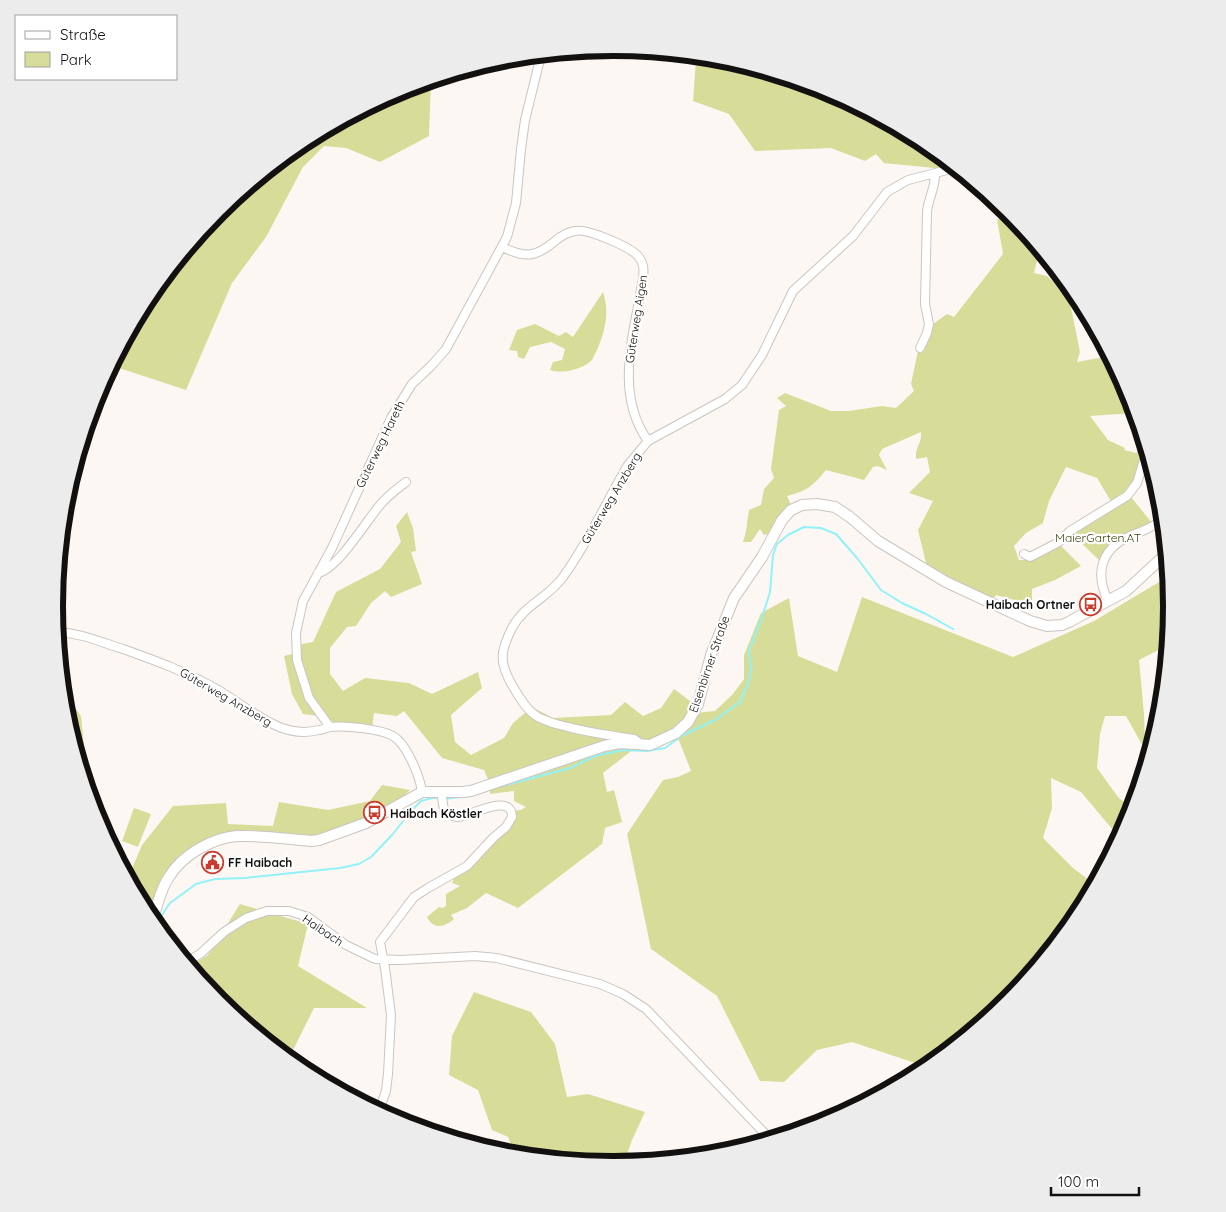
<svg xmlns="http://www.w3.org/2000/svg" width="1226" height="1212" viewBox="0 0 1226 1212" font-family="Quicksand,sans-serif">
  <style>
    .green { fill: #d7dd98 }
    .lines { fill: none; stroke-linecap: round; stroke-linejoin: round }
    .stream { stroke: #91f2f8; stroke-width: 2 }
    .minor-casing { stroke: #cac5c1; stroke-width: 10 }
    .major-casing { stroke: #cac5c1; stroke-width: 12 }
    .minor { stroke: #fff; stroke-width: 8 }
    .major { stroke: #fff; stroke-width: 10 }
    .labels { text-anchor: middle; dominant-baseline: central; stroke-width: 4.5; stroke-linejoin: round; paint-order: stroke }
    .street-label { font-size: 12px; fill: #131110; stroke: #fff }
    .park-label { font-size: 12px; fill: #42450f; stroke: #fff }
    .poi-label { font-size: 12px; font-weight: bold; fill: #131110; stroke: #fff; text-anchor: start }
    .rim { fill: none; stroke: #131110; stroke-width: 6 }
  </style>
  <rect width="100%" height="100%" fill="#fdf7f3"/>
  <path class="green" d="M695,56L722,58L827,90L924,142L954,167L944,169L884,163L876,154L865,161L831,148L755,151L729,114L693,101L696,60Z
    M431,81L429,136L380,162L346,148L324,146L303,167L266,237L232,283L186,390L119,368L153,295L151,293L218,211L303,141L400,90Z
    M1013,217L1043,254L1037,260L1034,273L1047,276L1069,297L1080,352L1077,362L1109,356L1129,393L1135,413L1090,416L1108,440L1125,448L1124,450L1141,454L1143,462L1129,493L1112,503L1097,478L1066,467L1049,501L1043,523L1026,533L1014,546L1019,560H1033L1060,545L1081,566L1055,580L1032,589V605L996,595L993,600L945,577L927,567L918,530L933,501L909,493L930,472L927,457L916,459C915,446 922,444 921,432L882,449L879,455L887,470L878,466L873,467L864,480L826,470C813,486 807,491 787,496L791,505L771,533L764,535L760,529L751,542H743C747,531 747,521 749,510L761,505L764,489L774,478L771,469L779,410L786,406L777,398L785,393L831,411H849L882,406L896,408L914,391L911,384L919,346L933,324L947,314L954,317L1003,254L997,219Z
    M603,292C610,313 605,332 596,352C594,355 593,360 590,362C580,370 561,374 550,370L553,362L562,360L565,349L551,342L530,347L524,359L518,357L517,351L509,350L517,330L535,324L559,336L566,332L573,337Z
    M1131,497L1152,523L1134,532L1101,562L1073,535Z
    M407,512L413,528L416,551L411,552L422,584L391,597L385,591L371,603L356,626L347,627L330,648V674L343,691L365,678L409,683L432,694L478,672L482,688L451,715L455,742L471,755L504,738L513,723L532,707L553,718L611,715L625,702L643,716L661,708L674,689L690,701L698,704L694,713L715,711L733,694L744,679V655L761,613L789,598L798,656L837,672L862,597L1013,657L1094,621L1169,576L1171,606L1168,645L1139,660L1144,714L1145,750L1126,716H1105L1100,734L1097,768L1118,797L1132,809L1129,820L1108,859L1113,830L1081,792L1051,778L1052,808L1043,838L1073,868L1094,884L1077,917L1008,1001L927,1067L852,1042L817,1050L784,1082L760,1081L717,996L651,949L627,834L663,780L678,777L691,771L676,733L639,745L603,773L607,792L614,790L622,822L605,828L602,844L518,908L486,893L467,908L451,915L454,919C445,927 433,930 427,917L439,907L443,908L446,906V894L460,886L452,883L456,874L511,819L509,811L521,810L526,807L514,801V791L490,794V784L484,770L442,758L404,711L397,716L374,713L372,729L339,726L327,717L303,714L292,694L284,656L296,653V645L313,642L336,592L380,569L401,542L396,526Z
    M63,691L81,716L86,764L85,781L65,715Z
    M382,785L410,790L396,804L371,818L318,838H297L251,830L218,834L199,845L169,867L149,917L128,878L142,845L173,806L226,803L228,824L273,826L279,802L328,810L370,801Z
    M134,808L151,814L138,847L122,841Z
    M240,904L308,924L298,966L367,1008H314L291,1054L285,1056L218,1001L190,966L208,955Z
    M474,992L531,1012L555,1044L567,1097L588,1094L645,1112L632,1140L624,1163L613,1164L515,1155L508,1137L492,1130L478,1090L449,1075L452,1036Z"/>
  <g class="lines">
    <path class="stream" d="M498,787L570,768L595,756L623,750L647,751L665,748L683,735L715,720L740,702L747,686L751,671L749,651L762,617L770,592L773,555L777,544L788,535L804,527L821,528L836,534L857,558L881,590L902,603L926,614L953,629
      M444,799L469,796
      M158,928L160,918L170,903L196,884L215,879L245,878L340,868L359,864L371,857L392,835L412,810L421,801L432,798H440"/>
    <defs>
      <path id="minor" d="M502,247C525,258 535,258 555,241C561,236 567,232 575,231C587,228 630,247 638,256C644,263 644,270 643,278C635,332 613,392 648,441
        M920,348L927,333L929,324L925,304L927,212C928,199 936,186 935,173
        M1142,437V451L1145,457H1149
        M1024,554L1030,557L1059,542L1070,531L1127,496L1137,483L1145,457
        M318,573C337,570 367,520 380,505C387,496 397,489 406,482
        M1108,601C1096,576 1099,552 1126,538C1140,531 1150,530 1163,519
        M57,632C85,634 97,641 123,649C157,661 189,673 220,691C240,703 260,720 282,728C293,732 307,733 319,730C323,730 326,728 330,727C344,725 381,729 393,736C407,744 420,777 422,792
        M330,727L309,698L297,660L296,633L303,601L332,548L391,418L412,384L431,366L446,349L507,237L516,203L521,149L525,120L541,55
        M639,745L638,742L634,739C613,736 551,727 535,715C525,708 518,695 512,685C499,662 500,652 512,628C524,605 549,597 563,577C588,543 606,502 628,465L648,441L725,399L742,385L762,355L793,291L853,236L887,192L908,180L955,168
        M186,962L200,954L224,932L246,918L267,911H289L308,917L346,945L375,959L400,960L475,956L497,958L600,984L623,994L646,1009L770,1139
        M379,1111L386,1091L388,1074L391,1015L385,968L380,942L414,897L428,888L467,866L494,837L506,827L512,817C512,791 469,817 457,817C451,816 447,814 444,810L441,791"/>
      <path id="major" d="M152,920C158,906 160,889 169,877C182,855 212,838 237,836C261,835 287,839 311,841L319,840L366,823L422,792H462L471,791L604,746L620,743L650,745L676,733L688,722L698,704L711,655L734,598L762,557L782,520L791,510L802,505L817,504L835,507L850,517L878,541L946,582L1030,621L1047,626L1062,625L1069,622L1126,591L1166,554"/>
    </defs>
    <use href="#minor" class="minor-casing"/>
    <use href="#major" class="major-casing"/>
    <use href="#minor" class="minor"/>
    <use href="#major" class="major"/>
  </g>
  <defs>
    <symbol id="bus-ring" viewBox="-11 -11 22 22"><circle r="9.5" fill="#fff" stroke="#c93c2d" stroke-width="1.5"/><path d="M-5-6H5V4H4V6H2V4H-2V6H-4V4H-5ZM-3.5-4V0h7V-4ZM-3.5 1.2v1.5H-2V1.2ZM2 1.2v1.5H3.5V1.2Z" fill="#c93c2d"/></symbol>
    <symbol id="civic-ring" viewBox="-11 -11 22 22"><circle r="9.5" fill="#fff" stroke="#c93c2d" stroke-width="1.5"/><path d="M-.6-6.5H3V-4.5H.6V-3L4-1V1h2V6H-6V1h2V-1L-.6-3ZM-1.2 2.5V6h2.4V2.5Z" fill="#c93c2d"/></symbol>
  </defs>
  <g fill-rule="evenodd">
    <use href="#bus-ring" x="1078" y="592" width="25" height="25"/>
    <use href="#bus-ring" x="362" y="800" width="25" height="25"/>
    <use href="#civic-ring" x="200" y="850" width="25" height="25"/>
  </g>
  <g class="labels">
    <g class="street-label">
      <text transform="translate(636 319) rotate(-81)">Güterweg Aigen</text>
      <text transform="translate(380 444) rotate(-64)">Güterweg Hareth</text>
      <text transform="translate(611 498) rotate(-59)">Güterweg Anzberg</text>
      <text transform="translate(709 664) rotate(-71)">Eisenbirner Straße</text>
      <text transform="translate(226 697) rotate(30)">Güterweg Anzberg</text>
      <text transform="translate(323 930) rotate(34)">Haibach</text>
    </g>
    <g class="park-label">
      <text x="1098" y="537">MaierGarten.AT</text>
    </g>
    <g class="poi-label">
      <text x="1075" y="604" text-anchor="end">Haibach Ortner</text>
      <text x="390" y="813">Haibach Köstler</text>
      <text x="228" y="862">FF Haibach</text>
    </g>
  </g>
  <path d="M0 0H1226V1212H0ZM63 606a550 550 0 1 1 1100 0a550 550 0 1 1-1100 0Z" fill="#ececec" fill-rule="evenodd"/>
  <path class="rim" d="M63 606a550 550 0 1 1 1100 0a550 550 0 1 1-1100 0Z"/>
  <rect x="15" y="15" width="162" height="65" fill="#ffffff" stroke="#a1a09f"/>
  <rect x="25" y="31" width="25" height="8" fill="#ffffff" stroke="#a1a09f"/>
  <text x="60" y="40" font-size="15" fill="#131110">Straße</text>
  <rect x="25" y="52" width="25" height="15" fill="#d7dd98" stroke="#a1a09f"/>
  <text x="60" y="65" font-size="15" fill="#131110">Park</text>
  <path d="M1051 1187v8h88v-8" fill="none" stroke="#131110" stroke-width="2.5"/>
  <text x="1058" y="1187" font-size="15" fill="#131110" stroke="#ffffff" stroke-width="4" paint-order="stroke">100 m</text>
</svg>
